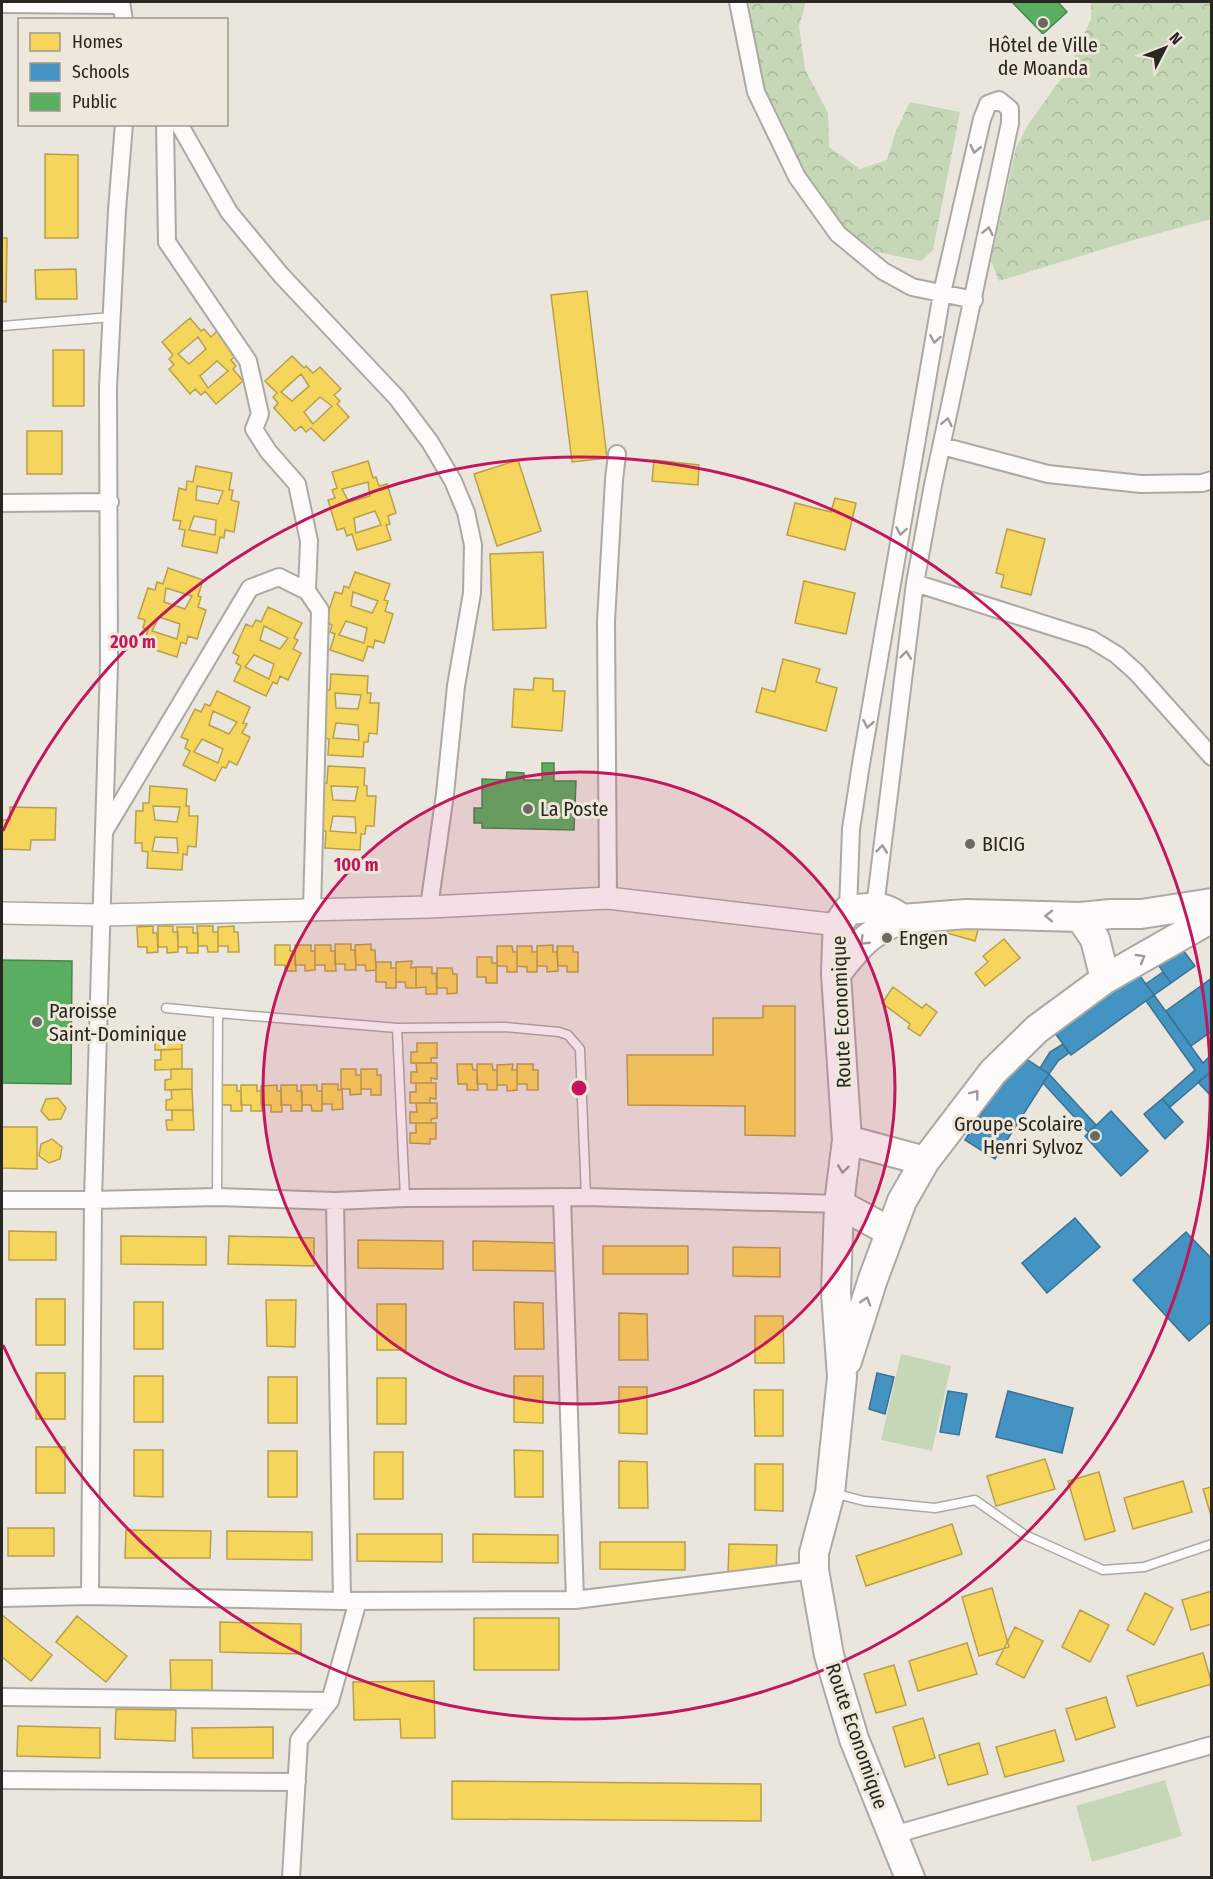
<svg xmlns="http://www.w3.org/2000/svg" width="1213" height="1879" viewBox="0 0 1213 1879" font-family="'Fira Sans Condensed',sans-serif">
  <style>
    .forest { fill: url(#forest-crowns) }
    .green { fill: #c6d7b7 }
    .homes { fill: #f6d55c; stroke: #b8a04a; stroke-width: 1.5; fill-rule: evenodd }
    .schools { fill: #4393c3; stroke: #3b7292; stroke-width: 1.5 }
    .public { fill: #5aae61; stroke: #4b854e; stroke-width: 1.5 }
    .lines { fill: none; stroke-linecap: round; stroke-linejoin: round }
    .service-casing { stroke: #aca9a4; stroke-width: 11 }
    .minor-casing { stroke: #aca9a4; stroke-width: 20 }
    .tertiary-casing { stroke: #aca9a4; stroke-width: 24 }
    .trunk-casing { stroke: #aca9a4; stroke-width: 32 }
    .service { stroke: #fcfbfa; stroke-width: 8 }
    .minor { stroke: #fcfbfa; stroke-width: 16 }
    .tertiary { stroke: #fcfbfa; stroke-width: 21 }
    .trunk { stroke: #fcfbfa; stroke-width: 28 }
    .oneway { stroke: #9d9b98 }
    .ring { fill: none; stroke: #c2185b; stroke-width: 3 }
    .poi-dot { fill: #6c6963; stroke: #eee7da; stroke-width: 2 }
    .labels { text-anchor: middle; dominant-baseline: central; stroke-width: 6; stroke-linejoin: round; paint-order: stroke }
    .poi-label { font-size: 20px; fill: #282621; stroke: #eee7da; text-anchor: start }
    .street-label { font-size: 20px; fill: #282621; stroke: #eee7da }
    .centre { fill: #c2185b; stroke: #eee7da; stroke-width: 3 }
    .ring-label { font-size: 18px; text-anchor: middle; font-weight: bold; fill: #c2185b; stroke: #eee7da; stroke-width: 6; stroke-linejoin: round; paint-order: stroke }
  </style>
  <defs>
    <pattern id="forest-crowns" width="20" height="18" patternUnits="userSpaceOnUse" patternTransform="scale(1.5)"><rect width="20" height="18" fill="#c6d7b7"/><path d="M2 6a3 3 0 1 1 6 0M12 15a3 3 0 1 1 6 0" fill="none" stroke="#aab89d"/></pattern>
  </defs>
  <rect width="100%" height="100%" fill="#eae6de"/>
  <path class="forest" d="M749,2H806L799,26L805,69L828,113L829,147L860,169L887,160L896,131L910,102L960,112L933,250L921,261L877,252L843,227L816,200L775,123L758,63Z
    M1091,2H1211V219L1123,243L999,281L991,261L1016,148L1029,123L1069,68L1091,19Z"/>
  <path class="green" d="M901,1354L951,1366L932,1451L881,1440Z
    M1165,1780L1182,1836L1092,1862L1076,1806Z"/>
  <path class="homes" d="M45,154L78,155V238H45Z
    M2,238H7L6,302L2,301Z
    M76,269L77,299H36L35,270Z
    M587,291L607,458L572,462L551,295Z
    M190,318L201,331L204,329L211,337L217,331L237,355L231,360L236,366L233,369L243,381L216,404L205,391L201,395L195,389L190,394L169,369L174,365L169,359L173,355L162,342ZM198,337L206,349L189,364L178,354ZM217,361L228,371L208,388L200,376Z
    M53,350H84V406H53Z
    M292,356L304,368L306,366L313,373L320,367L341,389L334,395L340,401L337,404L349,417L324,441L311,428L306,432L301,426L295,431L274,408L278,403L273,397L277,393L265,381ZM301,374L309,386L292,401L281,392ZM320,397L332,406L313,424L304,412Z
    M27,431H62V474H27Z
    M518,460L541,531L497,546L474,474Z
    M654,460L699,465L698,485L652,481Z
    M368,461L373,478L376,477L379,486L387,484L396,513L388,516L390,524L386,525L391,540L357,550L352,534L347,536L344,528L337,530L328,500L335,498L332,490L337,488L332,472ZM368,482L370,496L349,502L342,489ZM375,511L381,525L356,533L354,518Z
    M196,466L232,473L229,490H233L231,500L239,502L234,532L225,530L224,538L220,537L217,553L182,546L185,530L179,529L181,521L173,520L179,488L186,490L187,481L193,482ZM197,486L223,491L218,504L196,500ZM194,516L216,520L215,535L189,530Z
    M835,498L856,503L845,550L787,535L795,503L831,512Z
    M1007,529L1045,539L1031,595L1001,587L1004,575L996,573Z
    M543,552L546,628L493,630L490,554Z
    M168,568L203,580L198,596L201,597L198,607L206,610L197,639L188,636L186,644L181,642L177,657L143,646L148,630L143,628L145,620L138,618L148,588L155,590L157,582L163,584ZM166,588L192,596L185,609L164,602ZM159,617L180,624L177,639L152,631Z
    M355,572L390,584L384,600L388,601L385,611L393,614L384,643L375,640L373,648L368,646L363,661L330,650L335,634L330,632L332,625L325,622L335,592L342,594L344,586L349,588ZM353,592L378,601L372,613L351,606ZM346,621L367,628L364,643L339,635Z
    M804,581L855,593L846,634L795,623Z
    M268,607L302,623L294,638L298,640L293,649L301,653L288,680L280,676L277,684L273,682L266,696L234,681L241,666L236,663L239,656L233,653L246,624L252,627L256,620L261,622ZM264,626L288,638L280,649L260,640ZM254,655L274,664L269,679L245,667Z
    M783,659L820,669L816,682L837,688L826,731L756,712L762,688L775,692Z
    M331,674L368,676L367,693H371L370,703H379L377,734L369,733L368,742H364L363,757L328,755L329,739L323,738L325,690H330ZM335,693L361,695L358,709L336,708ZM336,723L358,725L359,740L333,738Z
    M534,678L553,679V691H565L562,731L512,727L514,689L533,690Z
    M217,691L250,707L243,723L247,724L242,733L250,737L237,765L229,761L226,768L222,767L215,781L183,765L190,751L185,748L188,740L181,737L195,709L201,712L205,704L210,706ZM213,711L237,722L229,734L209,725ZM202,739L223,749L218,763L194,752Z
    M328,766L365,768L364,785L367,786V796H376L374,826H366L365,834H361L360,850L325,848L326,831H320L321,783H327ZM331,786L358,787L355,801L333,800ZM333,816L355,817L356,833L330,831Z
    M150,786L187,789L186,806H189V816H198L196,847L188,846L187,855L183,854L182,870L147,868L148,852L142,851V843H135L136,811H143V803H149ZM153,806L180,807L177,822L155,820ZM155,837L177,838L178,853L152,851Z
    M10,807L56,808L55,840H31L30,850L2,849V820H10Z
    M952,918L979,926L975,941L947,933Z
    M153,926V933H157L158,952L147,953V947H138L137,927Z
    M158,926H173V932H178V952L167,953V947H158Z
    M197,926H213V932H218V952H208L207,946H198Z
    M234,926V932H238L239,952H228V946H218V927Z
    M177,927H193V933H198V953H187V947H178Z
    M1004,939L1020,958L985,986L975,973L988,962L983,956Z
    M335,944H351V950H355L356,970H345V964H335Z
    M371,944V950H375L376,970L366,971L365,965H356L355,945Z
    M275,945H290V951H295L296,971H285V965H275Z
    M295,945H311V951H315V970L305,971V965H295Z
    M315,945H331V951H335L336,971H325V965H315Z
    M553,945V952H557L558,971L547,972V966H537V946Z
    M497,946H512L513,952H517V972H507V966H497Z
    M517,946H532V952H537V972H527V967L517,966Z
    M557,946H573V952H578V972H567V966H558Z
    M477,957H492V963H497V983H486V977H477Z
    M412,961L411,968L416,967V988H406L405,982H396V962Z
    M376,962H391V968H396V988H386V982H376Z
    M416,967H432V974L436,973L437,994H426V987L416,988Z
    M437,968H452L453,974H457V993L447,994V988H437Z
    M893,987L922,1008L926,1004L937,1012L920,1036L908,1028L910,1024L882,1003Z
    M763,1006H795V1136L745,1135V1106L628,1105L627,1055H713V1018H763Z
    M181,1028L182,1049L155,1050V1039H161V1029Z
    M417,1043H437V1058H431V1063H411V1052H417Z
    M182,1049V1069L155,1070V1060H161V1050Z
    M416,1063H437V1079L431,1078V1083H411V1072H417Z
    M457,1064H472L473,1070H477L478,1090H467V1084H458Z
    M477,1064H492L493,1070H497V1090H487V1084H477Z
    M513,1064L512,1070H517V1090L507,1091V1085H497V1065Z
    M517,1064H533V1070H538V1090H527V1084H517Z
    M171,1069H192V1089L165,1090V1080L171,1079Z
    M341,1069H356V1075H361V1094L350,1095V1089H341Z
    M361,1069H377V1075H381V1095H371V1089H361Z
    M416,1083H436V1099L430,1098V1103H410V1092H416Z
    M322,1084H338V1090L342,1089L343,1109L332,1110V1104H322Z
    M221,1085H237V1091H241L242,1111H231V1105H222Z
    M241,1085H257V1091H261L262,1111H251V1105H241Z
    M277,1085V1091H281L282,1112H271V1105H261V1086Z
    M281,1085H297V1091H302V1111H291V1105H281Z
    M301,1085H317V1091H322V1111H312L311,1105H302Z
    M192,1089L193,1110H166V1100L172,1099L171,1090Z
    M58,1098L66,1108L61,1119L49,1120L41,1111L46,1099Z
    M416,1103H437V1118L431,1119V1123H410V1112H417Z
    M172,1110H193L194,1130H167L166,1120H172Z
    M416,1123H436V1139H430V1144L410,1143V1133H416Z
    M2,1127H37V1169L2,1168Z
    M52,1139L62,1147L60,1159L49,1163L39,1156L41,1144Z
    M9,1231L56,1232V1260H9Z
    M121,1236L206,1237V1265L121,1264Z
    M229,1236L314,1238V1266L228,1264Z
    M358,1240L443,1241V1269L358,1268Z
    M473,1241L558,1243V1271L473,1270Z
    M603,1246H688V1274H603Z
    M733,1247L780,1248V1277L733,1276Z
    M36,1299H65V1345H36Z
    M266,1300H296L295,1347L267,1346Z
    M134,1302H163V1349H134Z
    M514,1302L543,1303L544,1349H515Z
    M377,1304H406V1350H377Z
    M619,1313L647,1314L648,1360H619Z
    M755,1316H783L784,1363H755Z
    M36,1373H65V1419H36Z
    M134,1376H163V1422H134Z
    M514,1376H543V1423L514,1422Z
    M268,1377H297V1423H268Z
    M377,1378H406V1424H377Z
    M619,1387H647V1434L619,1433Z
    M754,1390H783V1436H755Z
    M36,1447H65V1493H36Z
    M134,1450H163V1497L134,1496Z
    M514,1450L543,1451V1497H515Z
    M268,1451H297V1497H268Z
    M374,1452H403V1499H374Z
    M1045,1459L1055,1489L996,1506L987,1476Z
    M619,1461L647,1462L648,1508H619Z
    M755,1464H783V1511L755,1510Z
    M1099,1472L1115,1531L1085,1540L1068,1481Z
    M1183,1481L1192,1512L1133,1529L1124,1498Z
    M1212,1487V1519L1203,1489Z
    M952,1524L962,1554L866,1586L856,1556Z
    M8,1528H54V1556H8Z
    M126,1530L211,1531L210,1558H125Z
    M227,1531L312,1532V1560L227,1559Z
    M357,1534H442V1562L357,1561Z
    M473,1534L558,1535V1563L473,1562Z
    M600,1542H685V1570L600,1569Z
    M729,1544L777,1545L776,1574L728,1573Z
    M992,1588L1009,1647L979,1656L962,1597Z
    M1212,1591V1624L1191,1630L1182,1600Z
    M1145,1593L1173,1608L1154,1645L1127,1630Z
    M1080,1610L1109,1625L1090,1662L1062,1647Z
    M2,1615L52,1655L31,1681L2,1657Z
    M77,1616L127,1656L106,1682L56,1642Z
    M474,1618H559V1670H474Z
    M220,1622L301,1624V1654L220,1652Z
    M1015,1627L1043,1641L1024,1678L996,1664Z
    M967,1643L977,1674L918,1691L909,1661Z
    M1203,1653L1212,1684L1137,1706L1127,1676Z
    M170,1660H212V1690L171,1691Z
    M894,1665L906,1705L876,1713L864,1674Z
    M434,1681L435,1738H401L400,1719L354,1720L353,1682Z
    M1106,1697L1115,1727L1076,1740L1066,1709Z
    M116,1709L176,1710L175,1741L115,1739Z
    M923,1718L935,1758L905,1767L893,1727Z
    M18,1726L100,1728V1758L17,1756Z
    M273,1727V1758H193L192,1728Z
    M1055,1730L1064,1761L1005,1777L996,1747Z
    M979,1743L988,1774L948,1785L939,1755Z
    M452,1781L761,1784V1821L452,1819Z"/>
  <path class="schools" d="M1177,942L1195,966L1171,983L1154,959Z
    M1132,965L1154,995L1071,1055L1049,1025Z
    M1163,972L1171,983L1154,995L1146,984Z
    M1212,978V1031L1191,1046L1166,1011Z
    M1154,995L1203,1063L1210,1056L1212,1057V1071L1170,1107L1162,1099L1195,1070L1146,1001Z
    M1063,1044L1069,1053L1058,1061L1049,1074L1040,1068L1050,1052Z
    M1019,1054L1049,1074L995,1159L965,1140Z
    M1212,1071V1097L1198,1082Z
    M1049,1074L1096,1125L1088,1132L1043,1083Z
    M1162,1099L1183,1122L1165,1139L1144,1114Z
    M1111,1111L1148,1151L1121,1176L1085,1136Z
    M1075,1218L1100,1247L1047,1293L1022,1263Z
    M1186,1232L1212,1259V1321L1189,1341L1133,1280Z
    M877,1373L894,1377L885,1414L869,1409Z
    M948,1391L967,1394L959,1435L940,1432Z
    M1008,1391L1073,1408L1062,1453L996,1437Z"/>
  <path class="public" d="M1012,2H1058L1067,12L1043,34Z
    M542,763H554V781H576L574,830L482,828V823H474V808H482V779L506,780L507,772L524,773V780H542Z
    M2,960L72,961L71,1084L2,1083Z"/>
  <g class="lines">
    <defs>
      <path id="service" d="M2,326L112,317
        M166,1008L218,1013L217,1197
        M218,1013L397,1028L505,1027L559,1032L568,1035L580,1049L586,1197
        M397,1028L405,1198
        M833,1493L864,1501L935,1508L975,1500L1025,1535L1103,1570L1144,1567L1212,1544"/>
      <path id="minor" d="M121,2L124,20
        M738,2L756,92L797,177L838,234L883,271L912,287L974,300
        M2,4L121,5
        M165,124L167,242L248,361L260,414L254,429L268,451L297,484L309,541L307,591
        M179,124L229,212L281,275L397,398L430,442L453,481L466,512L473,545L472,593L456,686L445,794L429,907
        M942,446L1048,474L1141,484L1202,483L1212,480
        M2,503L110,502
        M915,583L1091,639L1117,655L1137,673L1212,757
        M105,830L250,588L279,577L307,591L320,610L312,910
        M608,898L606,621L614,480L617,454
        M848,910L851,829L861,764L942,293L982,119L988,104L999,100L1010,109V123L933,485L915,583L875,907
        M562,1197L575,1600
        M2,1200H93L217,1197L335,1201L405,1198L586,1197L839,1204
        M335,1201L342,1601
        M90,1596L93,1200L109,664L108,388L117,210L124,124
        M2,1598L90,1596L342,1601L575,1600L814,1570
        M2,1697L330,1701
        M2,1780L297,1782
        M893,1835L1212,1745
        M291,1878L299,1740L330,1701L358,1601"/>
      <path id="tertiary" d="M2,913L103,915L429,907L608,898L838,925"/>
      <path id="trunk" d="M1080,917L1095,939L1105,979
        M836,974C859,945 867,933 902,919
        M847,1140L925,1161
        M839,1204L889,1231
        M847,1361L873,1279L902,1201L925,1161L993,1072L1037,1029L1105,979L1212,918
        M910,1878L854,1739L829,1655L814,1570V1553L830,1493L842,1377L836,1292L839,1204L847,1140L836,974L837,943L838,925L848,910C873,908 881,903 902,919L966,914L1080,917L1111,914H1141L1212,903"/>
    </defs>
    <use href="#service" class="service-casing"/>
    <use href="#minor" class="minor-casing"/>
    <use href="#tertiary" class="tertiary-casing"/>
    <use href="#trunk" class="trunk-casing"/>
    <use href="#service" class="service"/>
    <use href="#minor" class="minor"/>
    <use href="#tertiary" class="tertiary"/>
    <use href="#trunk" class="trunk"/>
  </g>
  <defs><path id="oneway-chevron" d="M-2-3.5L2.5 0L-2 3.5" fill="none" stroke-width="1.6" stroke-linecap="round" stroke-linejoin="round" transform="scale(1.5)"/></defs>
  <g class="oneway">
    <use href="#oneway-chevron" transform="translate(975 149) rotate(103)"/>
    <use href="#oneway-chevron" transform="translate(988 231) rotate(-78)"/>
    <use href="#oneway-chevron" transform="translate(935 339) rotate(100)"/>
    <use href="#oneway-chevron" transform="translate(947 422) rotate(-78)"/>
    <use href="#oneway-chevron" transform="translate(901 531) rotate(100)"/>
    <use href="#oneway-chevron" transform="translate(906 655) rotate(-83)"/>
    <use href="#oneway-chevron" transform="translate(868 724) rotate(100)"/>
    <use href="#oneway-chevron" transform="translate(882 849) rotate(-83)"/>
    <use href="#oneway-chevron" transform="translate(1049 916) rotate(-179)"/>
    <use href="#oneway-chevron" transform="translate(864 941) rotate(136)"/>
    <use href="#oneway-chevron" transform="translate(1141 958) rotate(-30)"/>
    <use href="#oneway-chevron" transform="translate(975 1094) rotate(-52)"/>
    <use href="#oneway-chevron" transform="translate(843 1169) rotate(97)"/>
    <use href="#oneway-chevron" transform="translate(866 1301) rotate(-73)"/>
  </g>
  <circle cx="579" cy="1088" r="316" fill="#c2185b" fill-opacity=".12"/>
  <g class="ring">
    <circle cx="579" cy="1088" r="316"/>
    <path d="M3 831A631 631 0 1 1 3 1345"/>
  </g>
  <g class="poi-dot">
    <circle cx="1043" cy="23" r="6"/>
    <circle cx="528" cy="809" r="6"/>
    <circle cx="970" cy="844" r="6"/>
    <circle cx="887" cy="938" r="6"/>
    <circle cx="37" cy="1022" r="6"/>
    <circle cx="1095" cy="1136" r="6"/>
  </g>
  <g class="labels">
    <g class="poi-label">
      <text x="1043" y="45" text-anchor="middle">Hôtel de Ville<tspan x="1043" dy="23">de Moanda</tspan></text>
      <text x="540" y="809">La Poste</text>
      <text x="982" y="844">BICIG</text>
      <text x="899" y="938">Engen</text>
      <text x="49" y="1011">Paroisse<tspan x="49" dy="23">Saint-Dominique</tspan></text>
      <text x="1083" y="1124" text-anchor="end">Groupe Scolaire<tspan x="1083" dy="23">Henri Sylvoz</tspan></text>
    </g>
    <g class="street-label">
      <text transform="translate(841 1012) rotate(-92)">Route Economique</text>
      <text transform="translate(857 1736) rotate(71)">Route Economique</text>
    </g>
  </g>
  <circle cx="579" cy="1088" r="9" class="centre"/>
  <g class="ring-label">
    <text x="133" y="648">200 m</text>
    <text x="356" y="871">100 m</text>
  </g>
  <rect width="1213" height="1879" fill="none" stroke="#282621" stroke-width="6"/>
  <rect x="18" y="18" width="210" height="108" fill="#eee7da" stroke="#9f9a90" stroke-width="1.5"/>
  <rect x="30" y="33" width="30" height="18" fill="#f6d55c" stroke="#9f9a90" stroke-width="1.5"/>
  <text x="72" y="48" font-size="18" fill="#282621">Homes</text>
  <rect x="30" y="63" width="30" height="18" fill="#4393c3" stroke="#9f9a90" stroke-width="1.5"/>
  <text x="72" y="78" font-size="18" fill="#282621">Schools</text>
  <rect x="30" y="93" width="30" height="18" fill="#5aae61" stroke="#9f9a90" stroke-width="1.5"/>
  <text x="72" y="108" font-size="18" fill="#282621">Public</text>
  <g transform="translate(1165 48) rotate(48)" stroke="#eee7da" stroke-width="4.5" paint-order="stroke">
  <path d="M0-4.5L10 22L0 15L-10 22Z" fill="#282621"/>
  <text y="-9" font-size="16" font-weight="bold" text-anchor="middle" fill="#282621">N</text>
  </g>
</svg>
